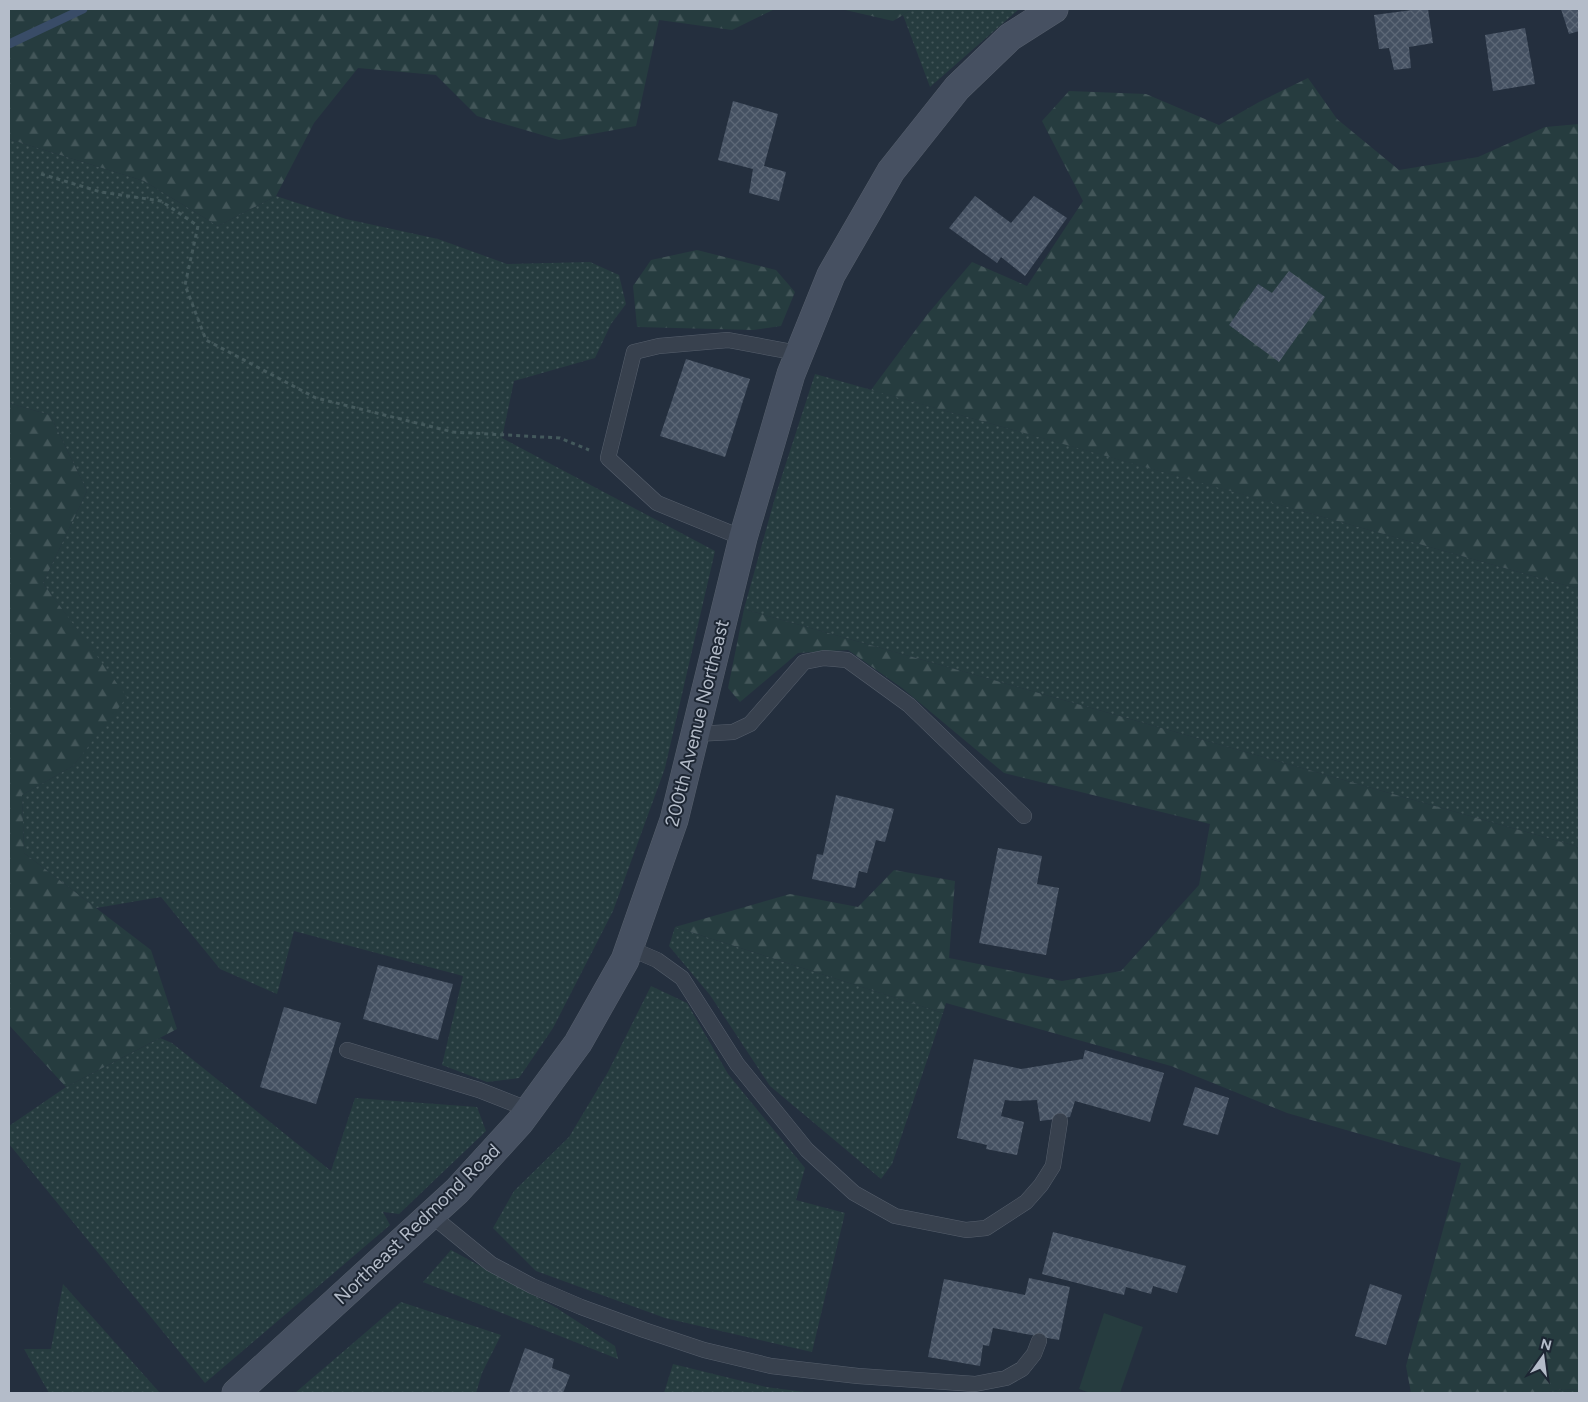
<svg xmlns="http://www.w3.org/2000/svg" width="1588" height="1402" viewBox="0 0 1588 1402" font-family="Figtree,sans-serif">
  <style>
    .grass { fill: url(#grass-dots) }
    .forest { fill: url(#forest-firs) }
    .pitch { fill: #263c3f }
    .lines { fill: none; stroke-linecap: round; stroke-linejoin: round }
    .stream { stroke: #394c67; stroke-width: 9 }
    .building { fill: url(#building-cross-hatch) }
    .lane-casing { stroke: #565f6c; stroke-width: 16 }
    .secondary-casing { stroke: #565f6c; stroke-width: 29 }
    .path { stroke: #44595c; stroke-width: 3; stroke-dasharray: 4 4; stroke-linecap: butt }
    .lane { stroke: #38414e; stroke-width: 15 }
    .secondary { stroke: #465061; stroke-width: 28 }
    .labels { text-anchor: middle; dominant-baseline: central; stroke-width: 4; stroke-linejoin: round; paint-order: stroke }
    .street-label { font-size: 19px; fill: #b4bcc9; stroke: #1d2633 }
  </style>
  <defs>
    <pattern id="grass-dots" width="8" height="8" patternUnits="userSpaceOnUse" patternTransform="scale(1.25)"><rect width="8" height="8" fill="#263c3f"/><path d="M2 2h.1M6 6h.1" fill="none" stroke="#435659" stroke-width="1.8" stroke-linecap="round"/></pattern>
    <pattern id="forest-firs" width="22" height="20" patternUnits="userSpaceOnUse" patternTransform="scale(1.25)"><rect width="22" height="20" fill="#263c3f"/><path d="M5 1l3.5 6h-7zM16 11l3.5 6h-7z" fill="#435659"/></pattern>
    <pattern id="building-cross-hatch" width="8" height="8" patternUnits="userSpaceOnUse" patternTransform="scale(1.25)"><rect width="8" height="8" fill="#455162"/><path d="M0 0l8 8M0 8l8-8" fill="none" stroke="#5d6877"/></pattern>
  </defs>
  <rect width="100%" height="100%" fill="#242f3e"/>
  <path class="grass" d="M913,9H1019L930,87L903,15Z
    M9,139L144,181L218,226L276,196L346,219L438,239L507,264L590,262L619,275L626,304L611,324L595,358L514,381L502,438L715,551L665,768L613,911L553,1028L519,1078L487,1082L442,1065L463,976L294,931L277,994L220,969L161,897L96,908L24,853L22,795L73,766L126,697L43,583L87,491L50,415L9,403Z
    M815,374L1579,589V847L744,609L776,494Z
    M675,927L943,1013L892,1164L881,1179L770,1086L710,995L669,946Z
    M651,986L687,1003L728,1074L805,1168L796,1200L845,1213L812,1352L665,1318L536,1271L493,1228L514,1191L569,1137L608,1072Z
    M160,1038L172,1043L331,1171L355,1098L477,1107L486,1131L399,1214L383,1212L390,1225L205,1383L9,1144V1126L66,1087Z
    M451,1250L555,1307L615,1346L618,1359L423,1282Z
    M63,1284L160,1393H49L24,1349H51Z
    M401,1302L501,1335L482,1373L476,1393H295Z
    M673,1364L766,1387L812,1393H664Z
    M1563,1389L1579,1390V1393H1544Z"/>
  <path class="forest" d="M9,9H775L732,30L659,20L636,126L559,140L477,116L436,75L358,68L314,123L276,196L218,226L144,181L9,139Z
    M841,9H913L893,21Z
    M1308,78L1337,119L1399,170L1478,157L1545,127L1579,124V589L871,390L926,316L972,262L1027,286L1083,201L1042,121L1069,91L1146,94L1219,125L1259,102Z
    M697,250L776,270L795,292L781,326L753,330L637,327L633,286L651,260Z
    M9,403L50,415L87,491L43,583L127,697L73,766L22,795L24,853L151,950L177,1029L66,1087L9,1025Z
    M744,609L1579,847V1390L1562,1389L1544,1393H1411L1406,1366L1461,1163L1287,1113L1171,1066L946,1003L943,1013L675,927L790,894L858,907L894,870L955,881L949,958L1062,981L1121,971L1199,885L1210,824L1004,773L902,688L848,650L798,653L740,702L728,688Z"/>
  <path class="pitch" d="M1104,1313L1143,1327L1120,1393H1090L1079,1389Z"/>
  <g class="lines">
    <path class="stream" d="M9,44L83,9"/>
  </g>
  <path class="building" d="M1420,9H1428L1433,43L1409,47L1411,68L1394,70L1389,48L1379,49L1374,15Z
    M1561,9H1579V31L1569,34Z
    M1525,28L1535,84L1493,91L1485,35Z
    M733,101L778,114L764,166L786,172L779,201L749,193L753,169L718,160Z
    M975,196L1011,223L1034,196L1067,218L1025,276L1001,257L997,263L949,228Z
    M1289,271L1325,297L1279,362L1229,325L1258,284L1272,293Z
    M686,359L750,379L725,457L660,436Z
    M836,795L894,809L885,842L876,840L867,873L859,871L855,888L812,879L817,854L823,855Z
    M998,848L1042,856L1037,884L1059,888L1046,955L979,943Z
    M378,965L453,984L438,1040L363,1019Z
    M284,1007L341,1023L316,1104L260,1087Z
    M1085,1050L1164,1073L1150,1122L1075,1101L1070,1117L1040,1121L1037,1100L1015,1101L1005,1100L1001,1116L1024,1122L1017,1155L986,1149L987,1145L957,1138L974,1059L1021,1069L1083,1059Z
    M1195,1087L1229,1098L1218,1135L1183,1125Z
    M1053,1232L1186,1266L1177,1293L1153,1286L1151,1294L1126,1287L1124,1295L1042,1274Z
    M1029,1278L1070,1287L1059,1340L993,1328L989,1346L983,1345L980,1366L928,1357L944,1279L1025,1295Z
    M1370,1284L1402,1295L1386,1345L1355,1336Z
    M525,1348L554,1359L552,1368L570,1375L563,1393H509Z"/>
  <g class="lines">
    <defs>
      <path id="lane" d="M743,538L657,503L608,458L634,352L659,346L728,340L798,353
        M695,734L733,732L750,724L804,662L824,658L847,660L909,705L1024,816
        M629,948L657,960L682,978L737,1064L807,1150L854,1193L895,1216L966,1230L986,1228L1026,1202L1041,1185L1053,1166L1060,1121
        M347,1050L479,1090L530,1110
        M431,1215L491,1264L532,1286L581,1307L644,1330L704,1350L771,1366L858,1376L975,1384L1006,1378L1022,1369L1034,1354L1039,1341"/>
      <path id="secondary" d="M236,1393L457,1191L520,1122L578,1043L625,960L674,820L743,538L791,374L831,275L891,171L957,88L1010,37L1054,9"/>
    </defs>
    <use href="#lane" class="lane-casing"/>
    <use href="#secondary" class="secondary-casing"/>
    <path class="path" d="M41,174L101,192L161,201L198,226L185,285L206,340L316,398L453,432L560,438L589,450"/>
    <use href="#lane" class="lane"/>
    <use href="#secondary" class="secondary"/>
  </g>
  <g class="labels">
    <g class="street-label">
      <text transform="translate(697 723) rotate(-76)">200th Avenue Northeast</text>
      <text transform="translate(417 1224) rotate(-44)">Northeast Redmond Road</text>
    </g>
  </g>
  <rect width="1588" height="1402" fill="none" stroke="#b4bcc9" stroke-width="20"/>
  <g transform="translate(1543 1357) rotate(14)" stroke="#1d2633" stroke-width="4" paint-order="stroke">
  <path d="M0-4L9 19L0 12L-9 19Z" fill="#b4bcc9"/>
  <text y="-8" font-size="14" font-weight="bold" text-anchor="middle" fill="#b4bcc9">N</text>
  </g>
</svg>
